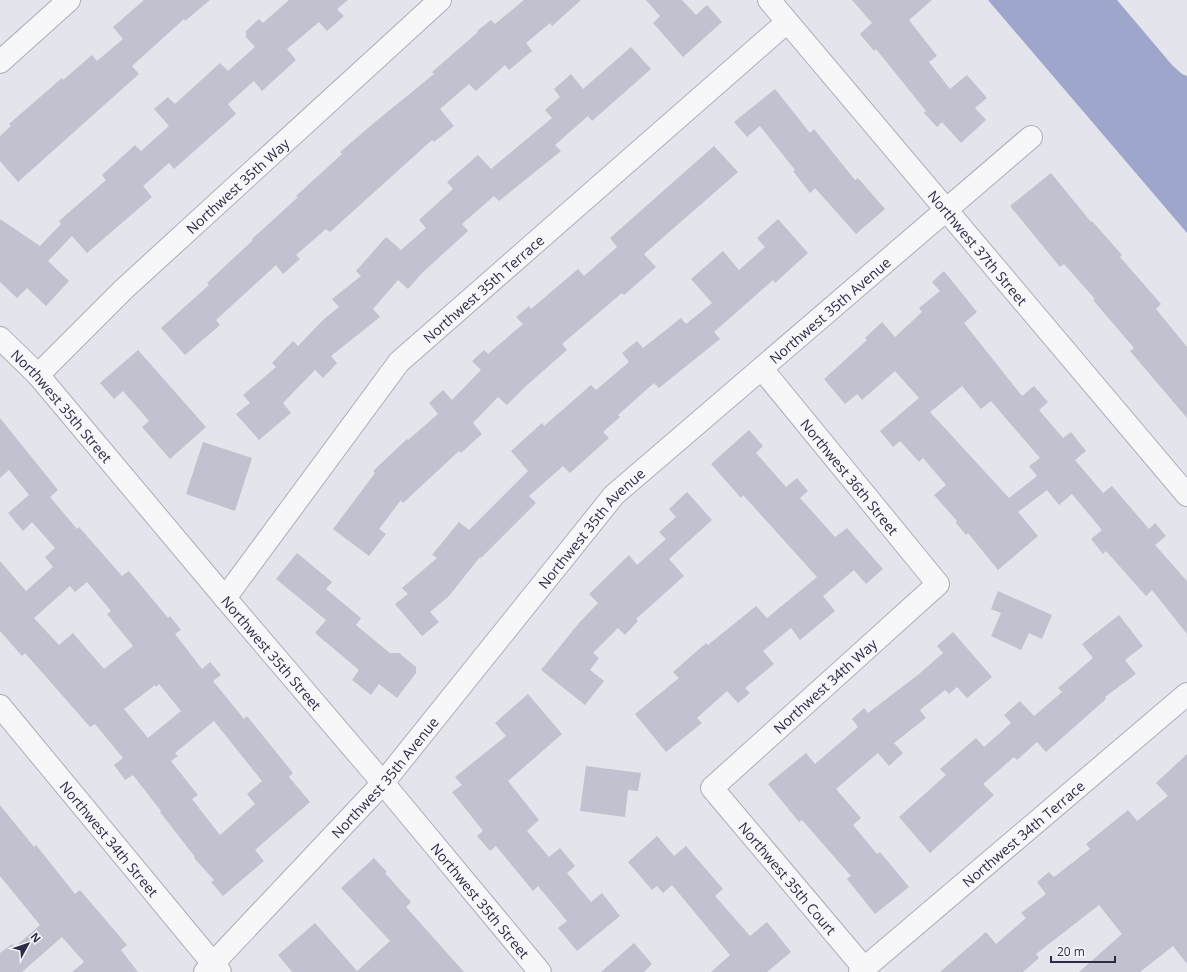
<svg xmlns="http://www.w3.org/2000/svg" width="1187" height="972" viewBox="0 0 1187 972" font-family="'Open Sans',sans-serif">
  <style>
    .water { fill: #9fa6cc }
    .building { fill: #c1c1cf; fill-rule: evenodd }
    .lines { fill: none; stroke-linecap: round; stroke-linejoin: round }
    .minor-casing { stroke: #acadba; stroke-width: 24 }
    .minor { stroke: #f7f7fa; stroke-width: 22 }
    .labels { text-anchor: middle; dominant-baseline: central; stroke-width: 3; stroke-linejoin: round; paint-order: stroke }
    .street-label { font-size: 14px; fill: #2b2c45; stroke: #f4f4f9 }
  </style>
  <rect width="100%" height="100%" fill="#e4e4ec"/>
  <path class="water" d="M988,0H1117L1172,65L1182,74L1187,76V233Z"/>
  <path class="building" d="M144,0H210L185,21L184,19L132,66L139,74L18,182L0,161V136L11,126L9,124L62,78L63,80L92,55L97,61L123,39L113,27Z
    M289,0H348L337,9L344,16L327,31L319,22L287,49L296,60L262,91L254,81L228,104L236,114L174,169L169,163L143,186L152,197L87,253L72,236L48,261L69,281L46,306L27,288L17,298L0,282V219L40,246L61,224L59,221L106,180L102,175L135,145L141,151L169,126L154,109L168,97L175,104L220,63L228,71L255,47L246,37V31L259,19L263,23Z
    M524,0H581L552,26L550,23L526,43L532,51L509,70L505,65L476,91L469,84L440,109L454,126L434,142L432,140L330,232L326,229L296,255L300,259L283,274L276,265L216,320L220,325L185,355L161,328L209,285L207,283L253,240L252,239L298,197L296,196L342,154L340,152L375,122L434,74L432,72L478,32L477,31L491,20L495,24Z
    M646,0H682L696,15L707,5L722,22L683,57L653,23L660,16Z
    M852,0H932L909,20L937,56L929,62L950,89L967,75L987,98L975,108L986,120L961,143L942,122L937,127L924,113L926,111L876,49L874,51L860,34L872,23Z
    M631,47L651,69L592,121L588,116L555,145L561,151L499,201L494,196L462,224L468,231L422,273L408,289L398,280L373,309L380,317L331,356L337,363L323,378L315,370L283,403L291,413L259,440L236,414L250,403L243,395L276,367L272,363L293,341L298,346L324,319L339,307L332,299L361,276L356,271L386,237L401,250L426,228L419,220L453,189L447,182L478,155L491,169L552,118L545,110L560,97L554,89L571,74L583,89Z
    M775,89L810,133L814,129L855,180L858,178L885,209L856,234L815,188L810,193L793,171L795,170L760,126L747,137L734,122Z
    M714,146L738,172L644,254L656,267L624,295L622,293L562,344L567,350L526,386L507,405L498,397L473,423L482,434L461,453L459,451L403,503L401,500L379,529L386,534L369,556L333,529L375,473L373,471L407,439L408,440L438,414L429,403L443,390L452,400L481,370L472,361L484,350L488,354L523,324L516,317L529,306L531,309L578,269L584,276L617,247L610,238Z
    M1051,173L1091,222L1092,221L1122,255L1120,257L1161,304L1156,309L1187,347V418L1130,351L1134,348L1093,300L1095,299L1064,264L1060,267L1010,206Z
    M778,219L808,253L775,283L773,280L714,332L720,339L659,388L654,383L618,415L620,417L603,432L609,438L570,473L563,466L529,496L536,503L481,558L480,557L449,596L430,612L439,622L422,636L395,604L408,594L402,588L437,558L432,555L459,522L469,530L528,471L511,451L542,423L544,426L591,385L596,390L629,362L622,353L637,341L643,348L681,318L686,324L712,303L691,279L723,251L739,270L765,247L757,238Z
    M944,271L977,312L964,323L1022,396L1034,386L1048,402L1039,410L1063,438L1071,432L1086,451L1075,460L1103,493L1112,486L1149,529L1155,523L1166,536L1155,545L1187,581V634L1152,590L1146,596L1106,551L1103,554L1091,539L1102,530L1072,494L1059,505L1047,490L1018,512L1038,536L998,570L968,533L966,535L956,523L957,521L934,495L946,485L923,458L919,462L900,441L893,447L880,431L919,398L895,371L862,400L857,394L845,404L824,379L867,340L865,338L882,322L895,337L922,312L919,308L940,291L932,282ZM962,386L981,409L991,401L1040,458L1029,466L1037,476L1009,498L930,412Z
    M138,350L206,427L170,459L142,427L149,421L123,391L114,399L100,383Z
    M0,418L58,490L50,497L77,529L79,527L122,576L129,571L168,618L170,616L181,630L175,634L202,669L210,662L221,675L213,681L244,719L247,716L293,773L289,777L310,802L255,850L264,861L223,896L211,882L214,880L194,858L195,857L160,812L161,811L133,775L125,780L114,765L123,758L95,724L90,727L25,653L22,656L0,631V561L26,591L53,567L45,557L55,548L32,522L23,531L8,513L29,495L9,470L0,478ZM87,582L111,611L107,614L133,646L104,669L73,633L59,645L34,618L70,586L75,592ZM159,684L181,711L148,738L124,709L155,685L156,687ZM214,721L262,781L247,794L255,804L220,835L192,799L198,795L171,761L178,756L175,753Z
    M749,430L763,446L756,453L786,487L797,478L808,491L800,498L835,537L847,528L883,569L866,584L854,570L823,596L835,611L800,640L791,628L763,651L774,664L745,688L750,693L738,703L727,691L697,718L702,723L666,752L635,714L679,678L673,672L706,643L708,645L756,606L767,618L817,577L743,495L741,498L711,464Z
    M203,442L252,458L235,511L186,494Z
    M687,492L712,520L669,559L684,576L636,619L638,621L625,635L618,628L593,653L599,658L590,670L604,681L585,705L541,670L579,623L598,603L589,594L629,555L637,565L666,539L659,532L676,517L669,509Z
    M297,553L332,582L326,589L361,618L356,625L391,654L392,653H399L416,667V673L397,698L379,684L371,695L352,680L359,670L315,633L326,620L276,579Z
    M998,591L1052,615L1042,639L1029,633L1021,650L991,636L1001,613L991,609Z
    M1119,615L1143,646L1125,660L1136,674L1105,697L1106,699L1046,752L1037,742L1017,760L1014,757L983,784L994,795L930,853L899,817L946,775L940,769L976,738L984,747L1011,723L1004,715L1020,701L1034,716L1062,692L1058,688L1093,658L1082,644Z
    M953,632L992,677L967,698L957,687L949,694L945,690L920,710L926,718L894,743L903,753L889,766L878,753L836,789L861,818L853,825L877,854L880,852L909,887L875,914L847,879L851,876L802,820L799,822L768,784L806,753L815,764L858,727L852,719L864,708L868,713L919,674L943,653L937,646Z
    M528,694L562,734L508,781L539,820L527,831L549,857L560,848L575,866L567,873L591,902L602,893L620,916L577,951L558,928L567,921L538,886L533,891L496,846L490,851L477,836L483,831L452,792L462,785L455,777L506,736L495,723Z
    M1187,754V964L1173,946L1140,972H1079L1122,934L1099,905L1036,954L1039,958L1023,972H940L986,932L996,944L1026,918L1021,913L1046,894L1037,882L1049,872L1054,877L1090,849L1086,844L1128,810L1137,821L1168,796L1156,783Z
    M586,766L641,773L638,791L628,790L625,817L580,811Z
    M0,805L34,847L36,845L75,894L80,890L127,945L121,950L138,972H72L84,962L62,937L22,972H0V953L12,944L15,947L40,925L0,876Z
    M657,836L674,856L686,846L723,889L715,896L750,936L767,922L791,952L767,972H711L730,955L672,885L663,893L657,886L652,890L628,862Z
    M374,858L387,872L385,873L411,902L406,907L464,972H292L278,955L315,923L357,971L390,941L341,888Z
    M634,943L652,964L644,972H601Z"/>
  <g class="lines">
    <defs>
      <g id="minor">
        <path id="s1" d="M769,0L1187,495"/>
        <path d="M0,62L69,0"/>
        <path id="s2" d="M0,338L38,375L225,598L383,783L540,972"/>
        <path id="s3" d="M762,369L938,584L712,788L864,968"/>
        <path id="s4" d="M38,375L124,289L440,0"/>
        <path id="s5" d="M225,598L399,362L787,22"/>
        <path id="s6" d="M0,706L220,972"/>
        <path id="s7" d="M205,972L383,783L614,495L1031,137"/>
        <path id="s8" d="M860,972L1187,694"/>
      </g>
    </defs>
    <use href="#minor" class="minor-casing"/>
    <use href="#minor" class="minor"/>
  </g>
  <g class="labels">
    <g class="street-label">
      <text stroke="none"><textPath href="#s4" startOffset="275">Northwest 35th Way</textPath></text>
      <text stroke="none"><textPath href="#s1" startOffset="324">Northwest 37th Street</textPath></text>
      <text stroke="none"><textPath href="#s5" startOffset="405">Northwest 35th Terrace</textPath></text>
      <text stroke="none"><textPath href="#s7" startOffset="913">Northwest 35th Avenue</textPath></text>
      <text stroke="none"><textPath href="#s2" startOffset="92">Northwest 35th Street</textPath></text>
      <text stroke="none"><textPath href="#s3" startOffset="139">Northwest 36th Street</textPath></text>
      <text stroke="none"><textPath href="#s7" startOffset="589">Northwest 35th Avenue</textPath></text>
      <text stroke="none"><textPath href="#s2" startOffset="416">Northwest 35th Street</textPath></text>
      <text transform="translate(825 686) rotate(-42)">Northwest 34th Way</text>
      <text stroke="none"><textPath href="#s7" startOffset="265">Northwest 35th Avenue</textPath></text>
      <text stroke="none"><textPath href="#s8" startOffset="214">Northwest 34th Terrace</textPath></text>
      <text stroke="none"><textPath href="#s6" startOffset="172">Northwest 34th Street</textPath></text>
      <text stroke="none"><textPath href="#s3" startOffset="700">Northwest 35th Court</textPath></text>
      <text stroke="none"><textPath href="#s2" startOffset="740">Northwest 35th Street</textPath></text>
    </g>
  </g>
  <g transform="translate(28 944) rotate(50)" stroke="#f4f4f9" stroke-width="3" paint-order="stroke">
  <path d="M0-3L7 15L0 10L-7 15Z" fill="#2b2c45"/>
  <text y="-6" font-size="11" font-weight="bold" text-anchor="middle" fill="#2b2c45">N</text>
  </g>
  <path d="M1051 956v6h64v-6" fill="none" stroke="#2b2c45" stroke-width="2"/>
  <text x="1057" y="956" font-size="12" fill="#2b2c45" stroke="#f4f4f9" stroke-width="3" paint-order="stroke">20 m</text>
</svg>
